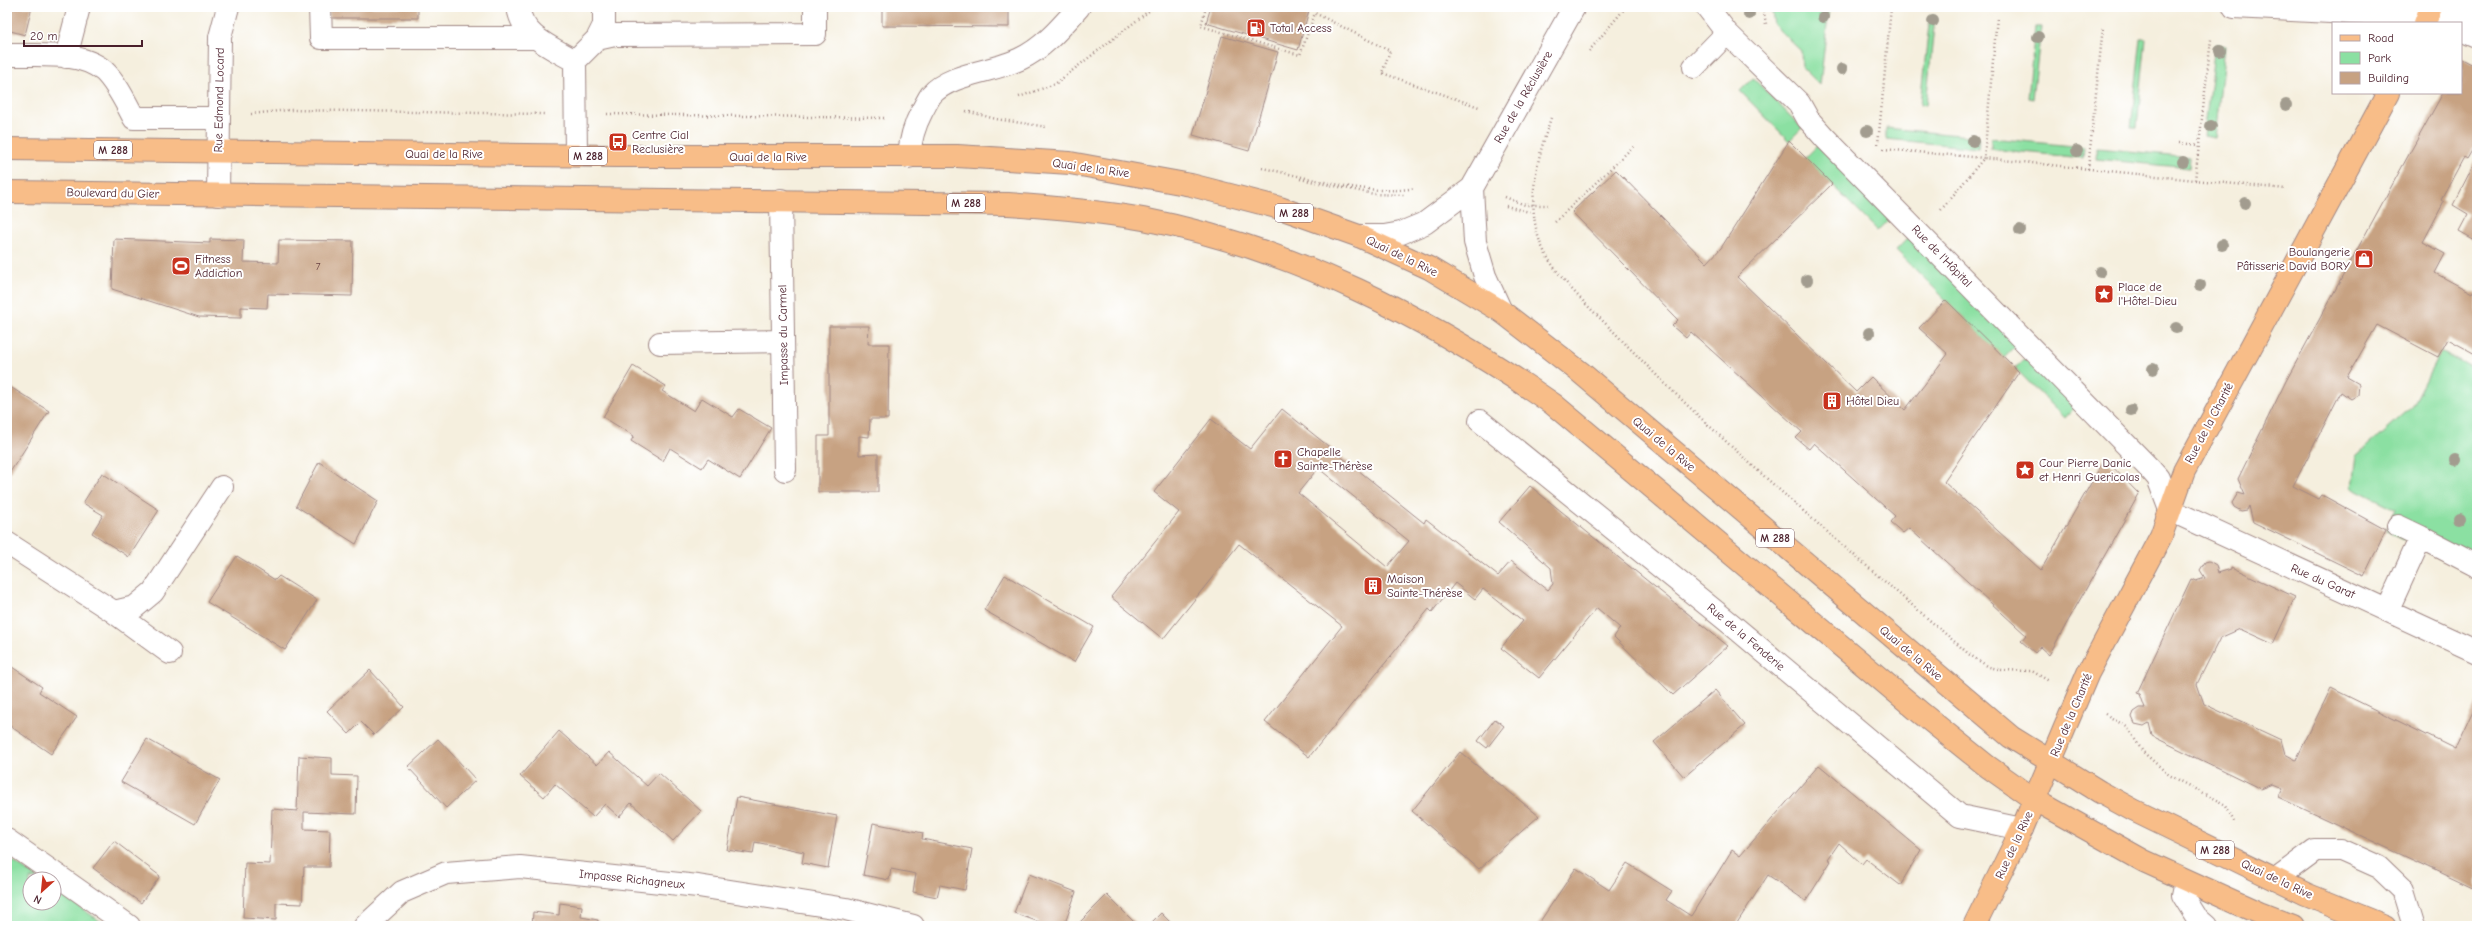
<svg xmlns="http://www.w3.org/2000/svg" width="2484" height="933" viewBox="0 0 2484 933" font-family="'Comic Neue',sans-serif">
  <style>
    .green { fill: #8be0a2; stroke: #6a8066 }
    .building { fill: #c7a282; fill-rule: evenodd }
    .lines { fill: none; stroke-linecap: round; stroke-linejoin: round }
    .minor-casing { stroke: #a08784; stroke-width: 24 }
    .major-casing { stroke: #a08784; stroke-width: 24 }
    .path { stroke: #a08784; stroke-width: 2.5; stroke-dasharray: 1 3; stroke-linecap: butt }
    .minor { stroke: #fff; stroke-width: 22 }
    .major { stroke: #f8bd88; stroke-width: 22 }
    .tree { fill: #a29c8f }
    .labels { text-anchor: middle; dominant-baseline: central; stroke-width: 4; stroke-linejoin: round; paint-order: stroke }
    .number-label { font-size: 10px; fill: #694041 }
    .shield { fill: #fff; stroke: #80626b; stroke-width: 1 }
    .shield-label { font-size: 11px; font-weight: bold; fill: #4a1f2b }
    .poi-label { font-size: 12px; fill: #4a1f2b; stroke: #fff; text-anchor: start }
    .street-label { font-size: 12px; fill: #4a1f2b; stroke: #fff }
  </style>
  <rect width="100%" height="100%" fill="#fff"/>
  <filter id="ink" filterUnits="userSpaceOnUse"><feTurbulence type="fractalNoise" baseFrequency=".025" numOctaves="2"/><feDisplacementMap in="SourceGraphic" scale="8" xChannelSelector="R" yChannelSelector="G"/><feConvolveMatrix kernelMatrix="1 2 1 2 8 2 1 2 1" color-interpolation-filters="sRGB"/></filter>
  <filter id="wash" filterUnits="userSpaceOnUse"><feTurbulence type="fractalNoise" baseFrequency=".012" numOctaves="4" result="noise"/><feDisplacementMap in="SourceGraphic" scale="16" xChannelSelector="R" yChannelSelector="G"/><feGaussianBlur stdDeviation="0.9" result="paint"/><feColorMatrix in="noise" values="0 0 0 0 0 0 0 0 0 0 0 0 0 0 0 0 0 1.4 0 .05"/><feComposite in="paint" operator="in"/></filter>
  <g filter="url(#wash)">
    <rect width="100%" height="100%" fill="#f5efde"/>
    <path class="green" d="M1771,7H1829L1820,85L1802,67L1801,51L1774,25Z
      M1930,16H1935L1926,105L1920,104Z
      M2035,27H2041L2033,99L2028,98Z
      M2141,38H2146L2137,127H2131Z
      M2215,44L2225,46L2215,138L2204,136Z
      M1753,78L1802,128L1789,141L1740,91Z
      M1886,128L1979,137L1978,148L1886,139Z
      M1991,138L2084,147L2083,158L1991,149Z
      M1818,145L1891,218L1878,231L1805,158Z
      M2097,148L2190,157L2189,168L2096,159Z
      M1909,237L2017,345L2004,358L1896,250Z
      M2441,351L2477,370V575L2386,530L2396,509L2352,487L2356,456L2413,405Z
      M2028,356L2076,405L2064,418L2015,368Z
      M7,857L39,879H30V903H54V889L107,926H7Z"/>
    <g id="blocks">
      <path class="building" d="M7,7H32L25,35L7,30Z
        M329,7H418V18H329Z
        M882,7H1009V27L882,26Z
        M1211,7H1310L1298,50L1206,23Z
        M1222,36L1278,52L1249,151L1193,135Z
        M2462,59L2477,67V142L2467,159L2464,157L2441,200L2444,202L2423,242L2445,254L2435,273L2472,293L2473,291L2477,293V355L2448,339L2438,357L2377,325L2347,377L2359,384L2358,395L2351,399L2341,392L2293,486L2319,499L2322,495L2386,530L2364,576L2253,522L2249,506L2247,510L2241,511L2234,507L2232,503L2238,493L2245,495L2238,479L2286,381L2397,176L2443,93H2461Z
        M1789,141L1832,184L1737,277L1856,392L1871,377L1905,410L1948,354L1919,328L1946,300L2019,372L1944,482L2041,570L2105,459L2139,494L2049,655L2040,647L2035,653L2021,641L2026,635L1909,528L1903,533L1890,522L1895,516L1814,443L1809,449L1796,438L1802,432L1691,332L1686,338L1672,326L1678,320L1572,212L1616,170L1707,263L1721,248Z
        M2477,158V241L2459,231L2468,214L2453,205Z
        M114,239L210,243V239L244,240L243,262L278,263L279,240L353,241L352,296L268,294L267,308L241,307V318L199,317L112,289Z
        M829,326H869L868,344H889L888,419H870L869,437L859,436V455L878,454V492H818V436H829Z
        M633,366L666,386L662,391L694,411L702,398L733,417L739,409L771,428L740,479L708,459L702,468L670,448L663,461L631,441L634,436L603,417Z
        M7,385L49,411L7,477Z
        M1282,409L1424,523L1426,519L1498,576L1511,561L1548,590L1553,584L1551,568L1499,522L1530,486L1728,646L1673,695L1614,637L1620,628L1597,608L1539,678L1501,648L1523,621L1483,589L1475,599L1455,583L1432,612L1429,609L1309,757L1265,722L1342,626L1239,544L1163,639L1111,597L1179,512L1154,492L1211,419L1250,449ZM1318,468L1409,541L1387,567L1298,493Z
        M319,462L378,501L356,544L296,506Z
        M102,473L159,510L129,557L92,533L103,515L83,503Z
        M237,556L275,580L279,576L317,600L285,650L207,602Z
        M2209,561L2216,565L2218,573L2231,569V567L2295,597L2273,644L2240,629L2220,638L2197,684L2204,704L2281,740L2285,754L2296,760L2331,688L2455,749L2477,702V890L2278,797L2283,788L2273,784L2261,789L2152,736L2149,723L2144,726L2135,724L2132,717L2134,712L2140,708H2145L2140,694L2137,693L2191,579L2196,581L2205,578L2200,570L2205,562Z
        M1005,575L1094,627L1074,662L984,610Z
        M12,667L42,687L39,692L77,717L51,754L7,724V673Z
        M370,670L404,707L374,735L361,722L349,734L327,711Z
        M1715,690L1745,725L1684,777L1654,742Z
        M1495,719L1504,726L1487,748L1478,741Z
        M559,731L597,765L609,752L647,786L659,773L701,811L673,841L631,803L619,817L605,804L593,817L555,784L544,797L520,776Z
        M147,739L220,780L195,824L121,782Z
        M438,739L476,780L446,808L408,767Z
        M1460,752L1539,816L1479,869L1412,811Z
        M299,756L332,758V775L357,776L356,814L304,812V829L330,830L329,867H304L302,904L276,903V920L243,918L245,863L270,864L272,809L297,811Z
        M1819,765L1921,850L1900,885L1866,859L1862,864L1839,843L1828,859L1831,861L1806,901L1768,875L1735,926H1537L1576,868L1609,890L1627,863L1672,891L1666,900L1691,916L1732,850L1740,856Z
        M737,797L837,816L828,868L802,863L804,852L780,847L755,842L753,854L727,850Z
        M873,823L923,833L922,839L972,849L965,890L940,885L937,897L913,892L916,874L891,869L889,880L863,875Z
        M114,841L160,876L141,903L93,868Z
        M1029,874L1076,892L1064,926H1037L1039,922L1014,913Z
        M1107,895L1138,926H1080L1078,924Z
        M560,903L582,906L581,917L598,920L597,926H532L533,912L559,915Z
        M1161,913L1174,926H1148Z"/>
    </g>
  </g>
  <g filter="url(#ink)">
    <use href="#blocks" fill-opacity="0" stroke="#a08784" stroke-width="1"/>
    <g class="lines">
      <defs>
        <path id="minor" d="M320,7L321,38H535
          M518,7C522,37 551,47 575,61L576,155
          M1707,7L1727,33L1799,103L1808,119L1825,138L2150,469L2158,478L2170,510L2477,652
          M2234,7L2428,17L2477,15
          M2461,30L2477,37
          M597,39L604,25V7
          M7,55C36,56 80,50 104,71C116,82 126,103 134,118H219
          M66,57L79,7
          M575,61L597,39L615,35L815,34V7
          M1694,67L1727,33
          M909,157C910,140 914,126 922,111C925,106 928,99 931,95C950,73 994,72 1020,59C1044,48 1062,26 1079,7
          M1472,188L1475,242L1485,276L1501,311
          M218,195L220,37L228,7
          M781,200L785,470
          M1359,236H1384L1401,233L1425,223L1472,188L1574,7
          M660,343L783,341
          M1480,421L1731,624L1960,816L2022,829
          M2421,537L2477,566
          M7,543L114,612L135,607L153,592L222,487
          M2388,609L2421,537L2398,526
          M114,612L170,653
          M7,840L129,926
          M2276,879L2315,850H2341L2379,867L2403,890L2414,926
          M2186,881L2183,895L2198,919L2206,926
          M365,926L402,892L446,873L520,867L698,886L846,909L913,926"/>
        <path id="major" d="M2425,23L2431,7
          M7,149L617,156H957L1070,163L1191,185L1280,208L1359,236L1429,268L1501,311L1580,372L2011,737L2100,792L2133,810L2306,894L2385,926
          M7,192L1008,204C1053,207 1098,211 1143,219C1293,248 1428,317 1553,404L1921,713L1987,766L2035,800L2144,861L2259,913L2293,926
          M1974,926L2022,829L2088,673L2161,536L2184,471L2388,93"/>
      </defs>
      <use href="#minor" class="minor-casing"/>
      <use href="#major" class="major-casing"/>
      <path class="path" d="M1206,7L1201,26L1300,55L1315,13L1390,51L1382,73L1479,107
        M1763,7L1766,24
        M1589,51L1626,7
        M1019,97L1055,84L1154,7
        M966,111L996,119L1047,127
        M251,114L288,110L544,114
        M607,114L884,118
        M1551,118C1538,156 1526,200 1539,239C1549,271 1590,308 1614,332C1725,448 1849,550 1970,655L1989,667L2002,670L2032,671L2049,681
        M2179,143L2198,145
        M1878,144L1891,7
        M1883,149L1984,158L1997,17
        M1262,168C1307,177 1370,197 1415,188
        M2088,169L2103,27
        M1300,179L1374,194L1405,195
        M2195,180L2286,189
        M1505,197L1525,205H1548
        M1506,206L1533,213
        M1941,210L1984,158L2195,180L2211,39
        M1555,222L1635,145
        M2105,714L2127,727L2143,752L2169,775L2225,804L2234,822"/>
      <use href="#minor" class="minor"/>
      <use href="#major" class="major"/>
    </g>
    <g class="tree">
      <circle cx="1749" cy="14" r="6"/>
      <circle cx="1823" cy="17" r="6"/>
      <circle cx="1933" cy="21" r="6"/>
      <circle cx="2038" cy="37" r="6"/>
      <circle cx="2220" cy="51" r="6"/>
      <circle cx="1842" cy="69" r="6"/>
      <circle cx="2286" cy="105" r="6"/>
      <circle cx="2211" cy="126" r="6"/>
      <circle cx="1867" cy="131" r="6"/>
      <circle cx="1973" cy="141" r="6"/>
      <circle cx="2077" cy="151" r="6"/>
      <circle cx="2183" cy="162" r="6"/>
      <circle cx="2245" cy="203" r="6"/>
      <circle cx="2020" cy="230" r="6"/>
      <circle cx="2222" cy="245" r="6"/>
      <circle cx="2100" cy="272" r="6"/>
      <circle cx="1807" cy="280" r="6"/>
      <circle cx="2200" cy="285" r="6"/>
      <circle cx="2176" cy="328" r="6"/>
      <circle cx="1869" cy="333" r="6"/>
      <circle cx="2153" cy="369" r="6"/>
      <circle cx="2131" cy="410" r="6"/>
      <circle cx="2455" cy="460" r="6"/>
      <circle cx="2460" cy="519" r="6"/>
    </g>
  </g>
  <defs>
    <symbol id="fuel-square" viewBox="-11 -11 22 22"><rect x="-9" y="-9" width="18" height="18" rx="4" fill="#c8321e" stroke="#fff"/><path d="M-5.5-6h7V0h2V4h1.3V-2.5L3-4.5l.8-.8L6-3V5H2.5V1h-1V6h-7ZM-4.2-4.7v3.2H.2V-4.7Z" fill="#fff"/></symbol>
    <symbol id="bus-square" viewBox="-11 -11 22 22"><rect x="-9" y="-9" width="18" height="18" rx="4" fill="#c8321e" stroke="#fff"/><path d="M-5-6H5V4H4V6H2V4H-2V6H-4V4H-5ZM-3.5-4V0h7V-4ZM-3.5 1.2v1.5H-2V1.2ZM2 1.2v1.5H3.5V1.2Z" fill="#fff"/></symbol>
    <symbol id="shop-square" viewBox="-11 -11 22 22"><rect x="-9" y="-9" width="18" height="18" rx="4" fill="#c8321e" stroke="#fff"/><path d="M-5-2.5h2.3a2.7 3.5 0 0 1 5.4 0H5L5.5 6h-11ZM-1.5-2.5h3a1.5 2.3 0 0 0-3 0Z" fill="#fff"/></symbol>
    <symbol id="stadium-square" viewBox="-11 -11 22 22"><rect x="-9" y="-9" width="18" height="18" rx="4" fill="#c8321e" stroke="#fff"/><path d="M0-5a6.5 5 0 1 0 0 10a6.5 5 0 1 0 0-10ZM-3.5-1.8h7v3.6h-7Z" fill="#fff"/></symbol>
    <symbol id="sight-square" viewBox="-11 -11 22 22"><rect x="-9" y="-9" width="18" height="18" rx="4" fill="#c8321e" stroke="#fff"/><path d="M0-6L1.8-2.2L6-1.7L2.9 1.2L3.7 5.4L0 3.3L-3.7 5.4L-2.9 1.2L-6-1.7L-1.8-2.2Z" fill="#fff"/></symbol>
    <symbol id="building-square" viewBox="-11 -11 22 22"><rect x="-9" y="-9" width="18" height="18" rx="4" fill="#c8321e" stroke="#fff"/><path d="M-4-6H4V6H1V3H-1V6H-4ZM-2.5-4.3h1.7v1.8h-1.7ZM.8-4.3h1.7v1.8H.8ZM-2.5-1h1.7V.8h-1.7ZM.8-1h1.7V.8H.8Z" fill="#fff"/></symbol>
    <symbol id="church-square" viewBox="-11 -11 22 22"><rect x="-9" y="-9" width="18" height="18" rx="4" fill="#c8321e" stroke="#fff"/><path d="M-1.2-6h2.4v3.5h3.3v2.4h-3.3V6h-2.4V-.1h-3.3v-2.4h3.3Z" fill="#fff"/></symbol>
  </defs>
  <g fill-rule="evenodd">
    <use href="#fuel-square" x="1245" y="17" width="22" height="22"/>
    <use href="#bus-square" x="607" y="131" width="22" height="22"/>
    <use href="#shop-square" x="2353" y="248" width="22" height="22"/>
    <use href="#stadium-square" x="170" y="255" width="22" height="22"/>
    <use href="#sight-square" x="2093" y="283" width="22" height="22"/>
    <use href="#building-square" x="1821" y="390" width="22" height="22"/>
    <use href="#church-square" x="1272" y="448" width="22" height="22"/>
    <use href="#sight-square" x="2014" y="459" width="22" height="22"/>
    <use href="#building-square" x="1362" y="575" width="22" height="22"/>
  </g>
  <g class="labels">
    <g class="number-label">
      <text x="318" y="267">7</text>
    </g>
    <g class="shield">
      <rect x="94" y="141" width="38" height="18" rx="3"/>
      <rect x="569" y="147" width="38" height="18" rx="3"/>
      <rect x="947" y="194" width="38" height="18" rx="3"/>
      <rect x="1275" y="204" width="38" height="18" rx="3"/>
      <rect x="1756" y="529" width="38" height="18" rx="3"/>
      <rect x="2196" y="841" width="38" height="18" rx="3"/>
    </g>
    <g class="shield-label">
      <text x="113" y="150">M 288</text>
      <text x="588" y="156">M 288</text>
      <text x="966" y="203">M 288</text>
      <text x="1294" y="213">M 288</text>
      <text x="1775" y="538">M 288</text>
      <text x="2215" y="850">M 288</text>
    </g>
    <g class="poi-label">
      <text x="1270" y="28">Total Access</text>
      <text x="632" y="135">Centre Cial<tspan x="632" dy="14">Reclusière</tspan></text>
      <text x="2350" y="252" text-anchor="end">Boulangerie<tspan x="2350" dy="14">Pâtisserie David BORY</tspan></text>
      <text x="195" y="259">Fitness<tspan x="195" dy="14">Addiction</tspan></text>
      <text x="2118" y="287">Place de<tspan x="2118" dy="14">l'Hôtel-Dieu</tspan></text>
      <text x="1846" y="401">Hôtel Dieu</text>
      <text x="1297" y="452">Chapelle<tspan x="1297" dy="14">Sainte-Thérèse</tspan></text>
      <text x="2039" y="463">Cour Pierre Danic<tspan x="2039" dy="14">et Henri Guericolas</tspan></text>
      <text x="1387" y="579">Maison<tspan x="1387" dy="14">Sainte-Thérèse</tspan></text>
    </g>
    <g class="street-label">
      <text transform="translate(1523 97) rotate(-60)">Rue de la Réclusière</text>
      <text transform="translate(219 100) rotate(-89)">Rue Edmond Locard</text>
      <text x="444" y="154">Quai de la Rive</text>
      <text x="768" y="157">Quai de la Rive</text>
      <text transform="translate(1091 168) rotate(8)">Quai de la Rive</text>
      <text transform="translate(113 193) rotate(1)">Boulevard du Gier</text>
      <text transform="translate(1402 256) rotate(26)">Quai de la Rive</text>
      <text transform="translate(1942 256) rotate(46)">Rue de l'Hôpital</text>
      <text transform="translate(783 335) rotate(-91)">Impasse du Carmel</text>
      <text transform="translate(2209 423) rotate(-62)">Rue de la Charité</text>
      <text transform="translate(1664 444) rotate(40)">Quai de la Rive</text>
      <text transform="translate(2323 581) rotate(24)">Rue du Garat</text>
      <text transform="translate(1746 637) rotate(40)">Rue de la Fenderie</text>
      <text transform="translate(1911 653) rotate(40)">Quai de la Rive</text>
      <text transform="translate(2071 715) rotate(-67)">Rue de la Charité</text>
      <text transform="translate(2014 845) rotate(-65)">Rue de la Rive</text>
      <text transform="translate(632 879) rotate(6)">Impasse Richagneux</text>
      <text transform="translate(2277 879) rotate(25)">Quai de la Rive</text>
    </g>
  </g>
  <rect width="2484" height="933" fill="none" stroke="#fff" stroke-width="24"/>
  <rect x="2332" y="22" width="130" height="72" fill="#ffffff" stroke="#b7a5aa"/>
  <rect x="2340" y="35" width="20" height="6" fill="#f8bd88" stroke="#b7a5aa"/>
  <text x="2368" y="42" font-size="12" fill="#4a1f2b">Road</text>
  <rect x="2340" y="52" width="20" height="12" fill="#8be0a2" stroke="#b7a5aa"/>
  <text x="2368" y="62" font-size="12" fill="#4a1f2b">Park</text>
  <rect x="2340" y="72" width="20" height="12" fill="#c7a282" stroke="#b7a5aa"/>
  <text x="2368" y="82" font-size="12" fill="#4a1f2b">Building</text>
  <g transform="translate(42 891) rotate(207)"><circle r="19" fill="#ffffff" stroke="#b7a5aa"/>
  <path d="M0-3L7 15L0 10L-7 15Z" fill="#c8321e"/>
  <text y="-6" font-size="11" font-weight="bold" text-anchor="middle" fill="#4a1f2b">N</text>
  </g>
  <path d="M24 40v6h118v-6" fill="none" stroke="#4a1f2b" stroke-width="2"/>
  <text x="30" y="40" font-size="12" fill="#4a1f2b" stroke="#ffffff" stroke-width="3" paint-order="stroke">20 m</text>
</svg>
